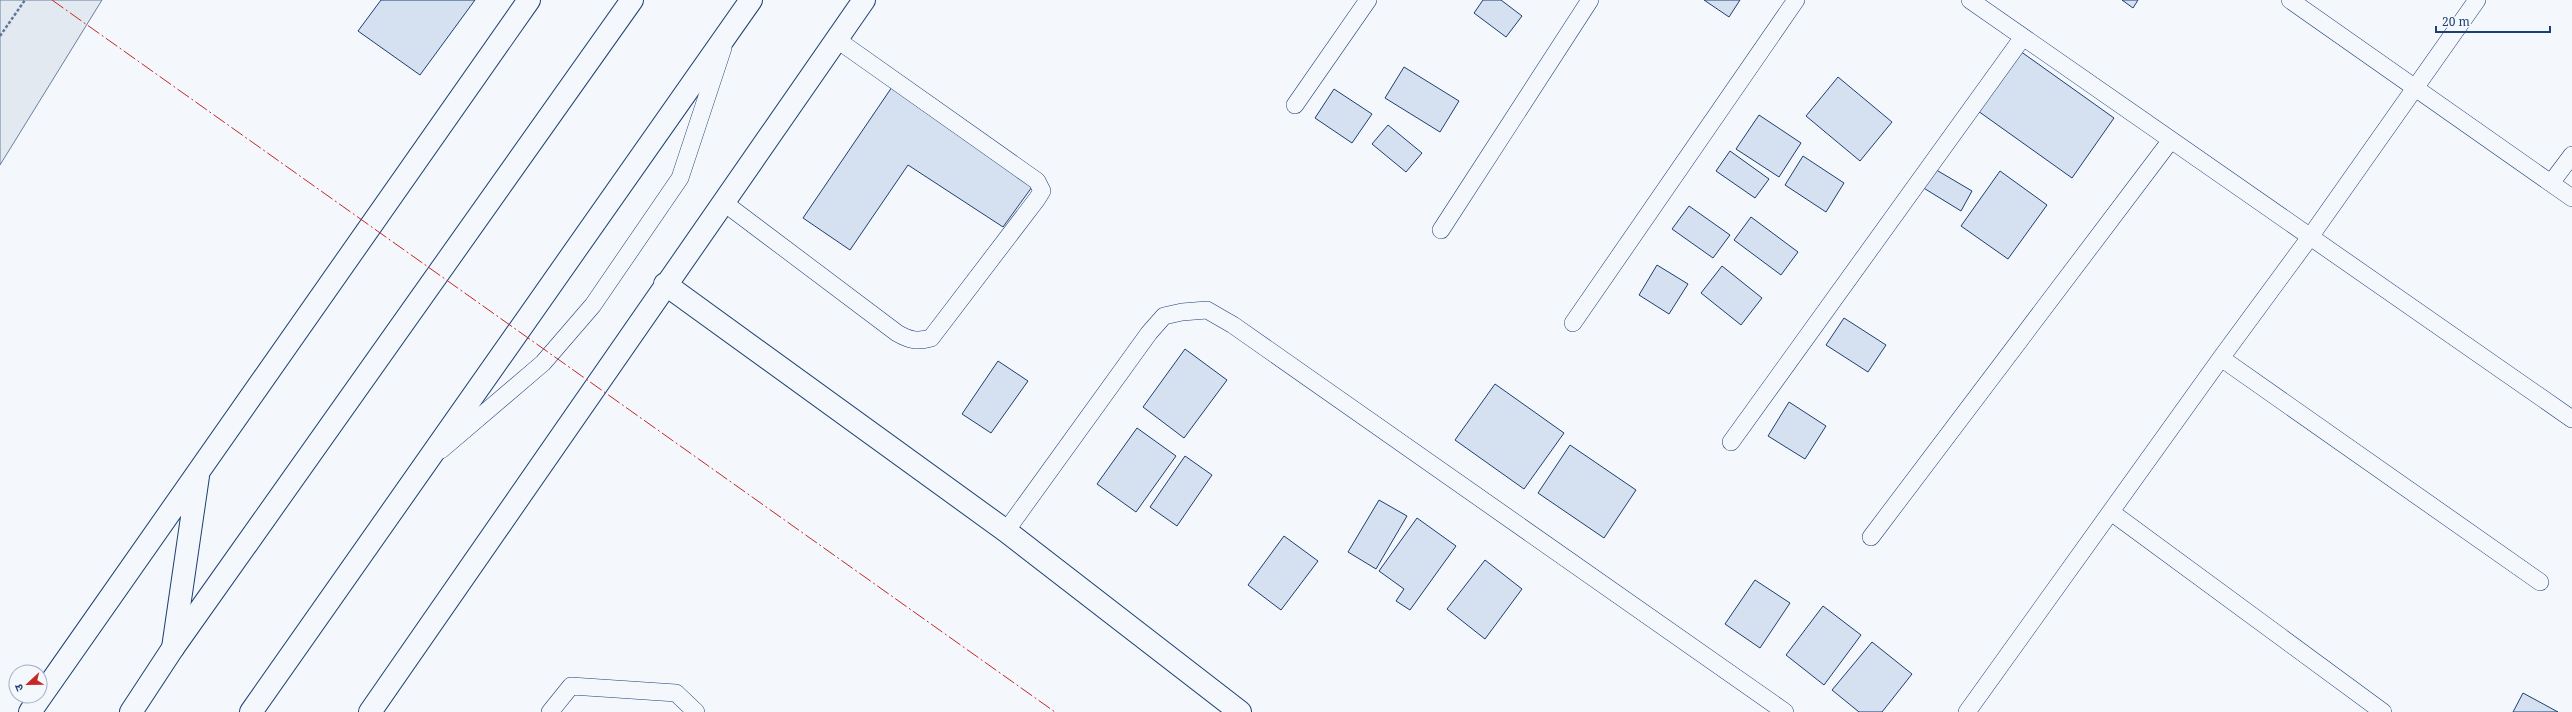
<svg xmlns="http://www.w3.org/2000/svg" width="2572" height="712" viewBox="0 0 2572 712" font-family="'Noto Serif','Noto Sans Devanagari',serif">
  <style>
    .green { fill: #e3e9f0; stroke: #687fa3 }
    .building { fill: #d5e0f0; stroke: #1d3f73 }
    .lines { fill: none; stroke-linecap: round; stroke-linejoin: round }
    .service-casing { stroke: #1d3f73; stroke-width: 18 }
    .minor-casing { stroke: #1d3f73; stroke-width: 24 }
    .tertiary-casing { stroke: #1d3f73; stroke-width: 24 }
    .path { stroke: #5e769c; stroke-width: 2.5; stroke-dasharray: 3 2; stroke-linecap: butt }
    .service { stroke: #f4f7fb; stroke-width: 17 }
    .minor { stroke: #f4f7fb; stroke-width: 22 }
    .tertiary { stroke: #f4f7fb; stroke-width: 22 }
    .power { stroke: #c62828; stroke-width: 1; stroke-dasharray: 14 3 2 3; stroke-linecap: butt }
  </style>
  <rect width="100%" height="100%" fill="#f4f7fb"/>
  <path class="green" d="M0,0H102L0,165Z"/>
  <path class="building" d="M381,0H475L420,75L358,31Z
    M1483,0H1501L1522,16L1506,37L1474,13Z
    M1704,0H1740L1729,17Z
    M2122,0H2138L2133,8Z
    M2020,51L2114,118L2072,178L1978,111Z
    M1404,67L1459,101L1440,132L1385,98Z
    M1838,77L1892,122L1860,161L1806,116Z
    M892,87L1032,187L1003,227L908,165L850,250L803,218Z
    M1334,89L1372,114L1352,143L1315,118Z
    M1759,115L1801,143L1779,177L1736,149Z
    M1388,125L1422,153L1406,172L1372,144Z
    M1730,151L1769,179L1755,198L1716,171Z
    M1803,156L1844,183L1826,212L1785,185Z
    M1933,168L1972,191L1961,211L1922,187Z
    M2000,171L2047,205L2008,259L1961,226Z
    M1689,206L1730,235L1713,258L1672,229Z
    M1751,217L1798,252L1781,275L1734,240Z
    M1657,265L1688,284L1669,314L1639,295Z
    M1722,266L1762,298L1741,325L1701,293Z
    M1844,318L1886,345L1868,372L1826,345Z
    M1185,349L1227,380L1184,438L1143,407Z
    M998,361L1028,381L991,433L962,414Z
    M1495,384L1564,433L1524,489L1455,440Z
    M1789,402L1826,426L1805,459L1768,436Z
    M1137,428L1176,456L1136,512L1097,484Z
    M1570,445L1636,490L1604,538L1538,493Z
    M1185,456L1212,475L1177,526L1150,507Z
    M1379,500L1407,516L1376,569L1348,552Z
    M1417,518L1456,546L1410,610L1396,601L1404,589L1379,571Z
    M1284,536L1318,561L1281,610L1248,585Z
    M1485,560L1522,589L1485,639L1447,609Z
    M1755,580L1790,603L1760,648L1725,624Z
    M1823,606L1861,635L1824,685L1786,655Z
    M1872,642L1912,674L1882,712H1859L1832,690Z
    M2523,693L2558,712H2513Z"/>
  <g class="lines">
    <defs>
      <path id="service" d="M1970,0L2572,419
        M2290,0L2572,198
        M1295,105L1368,0
        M2551,183L2572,155
        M723,202L897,333C909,340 917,342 931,338L1037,199L1042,191L1037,181L836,39
        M1441,230L1590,0
        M1573,323L1796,0
        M2221,358L2540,582
        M1731,442L2023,37
        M441,450L543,363L593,305L680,178L723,48
        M2111,512L2383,712
        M1006,531L1149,333L1164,316L1182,312L1207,310L1233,325L1785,712
        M1871,537L2171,140
        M550,712L571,686L676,693L696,712
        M1967,712L2221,358L2310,237L2477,0"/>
      <path id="minor" d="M665,284L1006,531L1240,712
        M173,648L198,476
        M30,712L529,0
        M370,712L864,0"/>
      <path id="tertiary" d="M131,712L173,648L632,0
        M251,712L751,0"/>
    </defs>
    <use href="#service" class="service-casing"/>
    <use href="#minor" class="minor-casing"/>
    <use href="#tertiary" class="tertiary-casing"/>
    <path class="path" d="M0,36L25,0"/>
    <use href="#service" class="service"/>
    <use href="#minor" class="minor"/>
    <use href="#tertiary" class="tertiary"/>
    <path class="power" d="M52,0L1055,712"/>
  </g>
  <g transform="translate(28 684) rotate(248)"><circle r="19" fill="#f4f7fb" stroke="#9eadc5"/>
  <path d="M0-3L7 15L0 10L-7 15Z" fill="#c62828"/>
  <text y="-6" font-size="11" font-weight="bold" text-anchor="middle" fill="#1d3f73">उ</text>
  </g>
  <path d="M2436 26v6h114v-6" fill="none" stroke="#1d3f73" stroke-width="2"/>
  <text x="2442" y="26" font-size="12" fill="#1d3f73" stroke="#f4f7fb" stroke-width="3" paint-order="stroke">20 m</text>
</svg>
